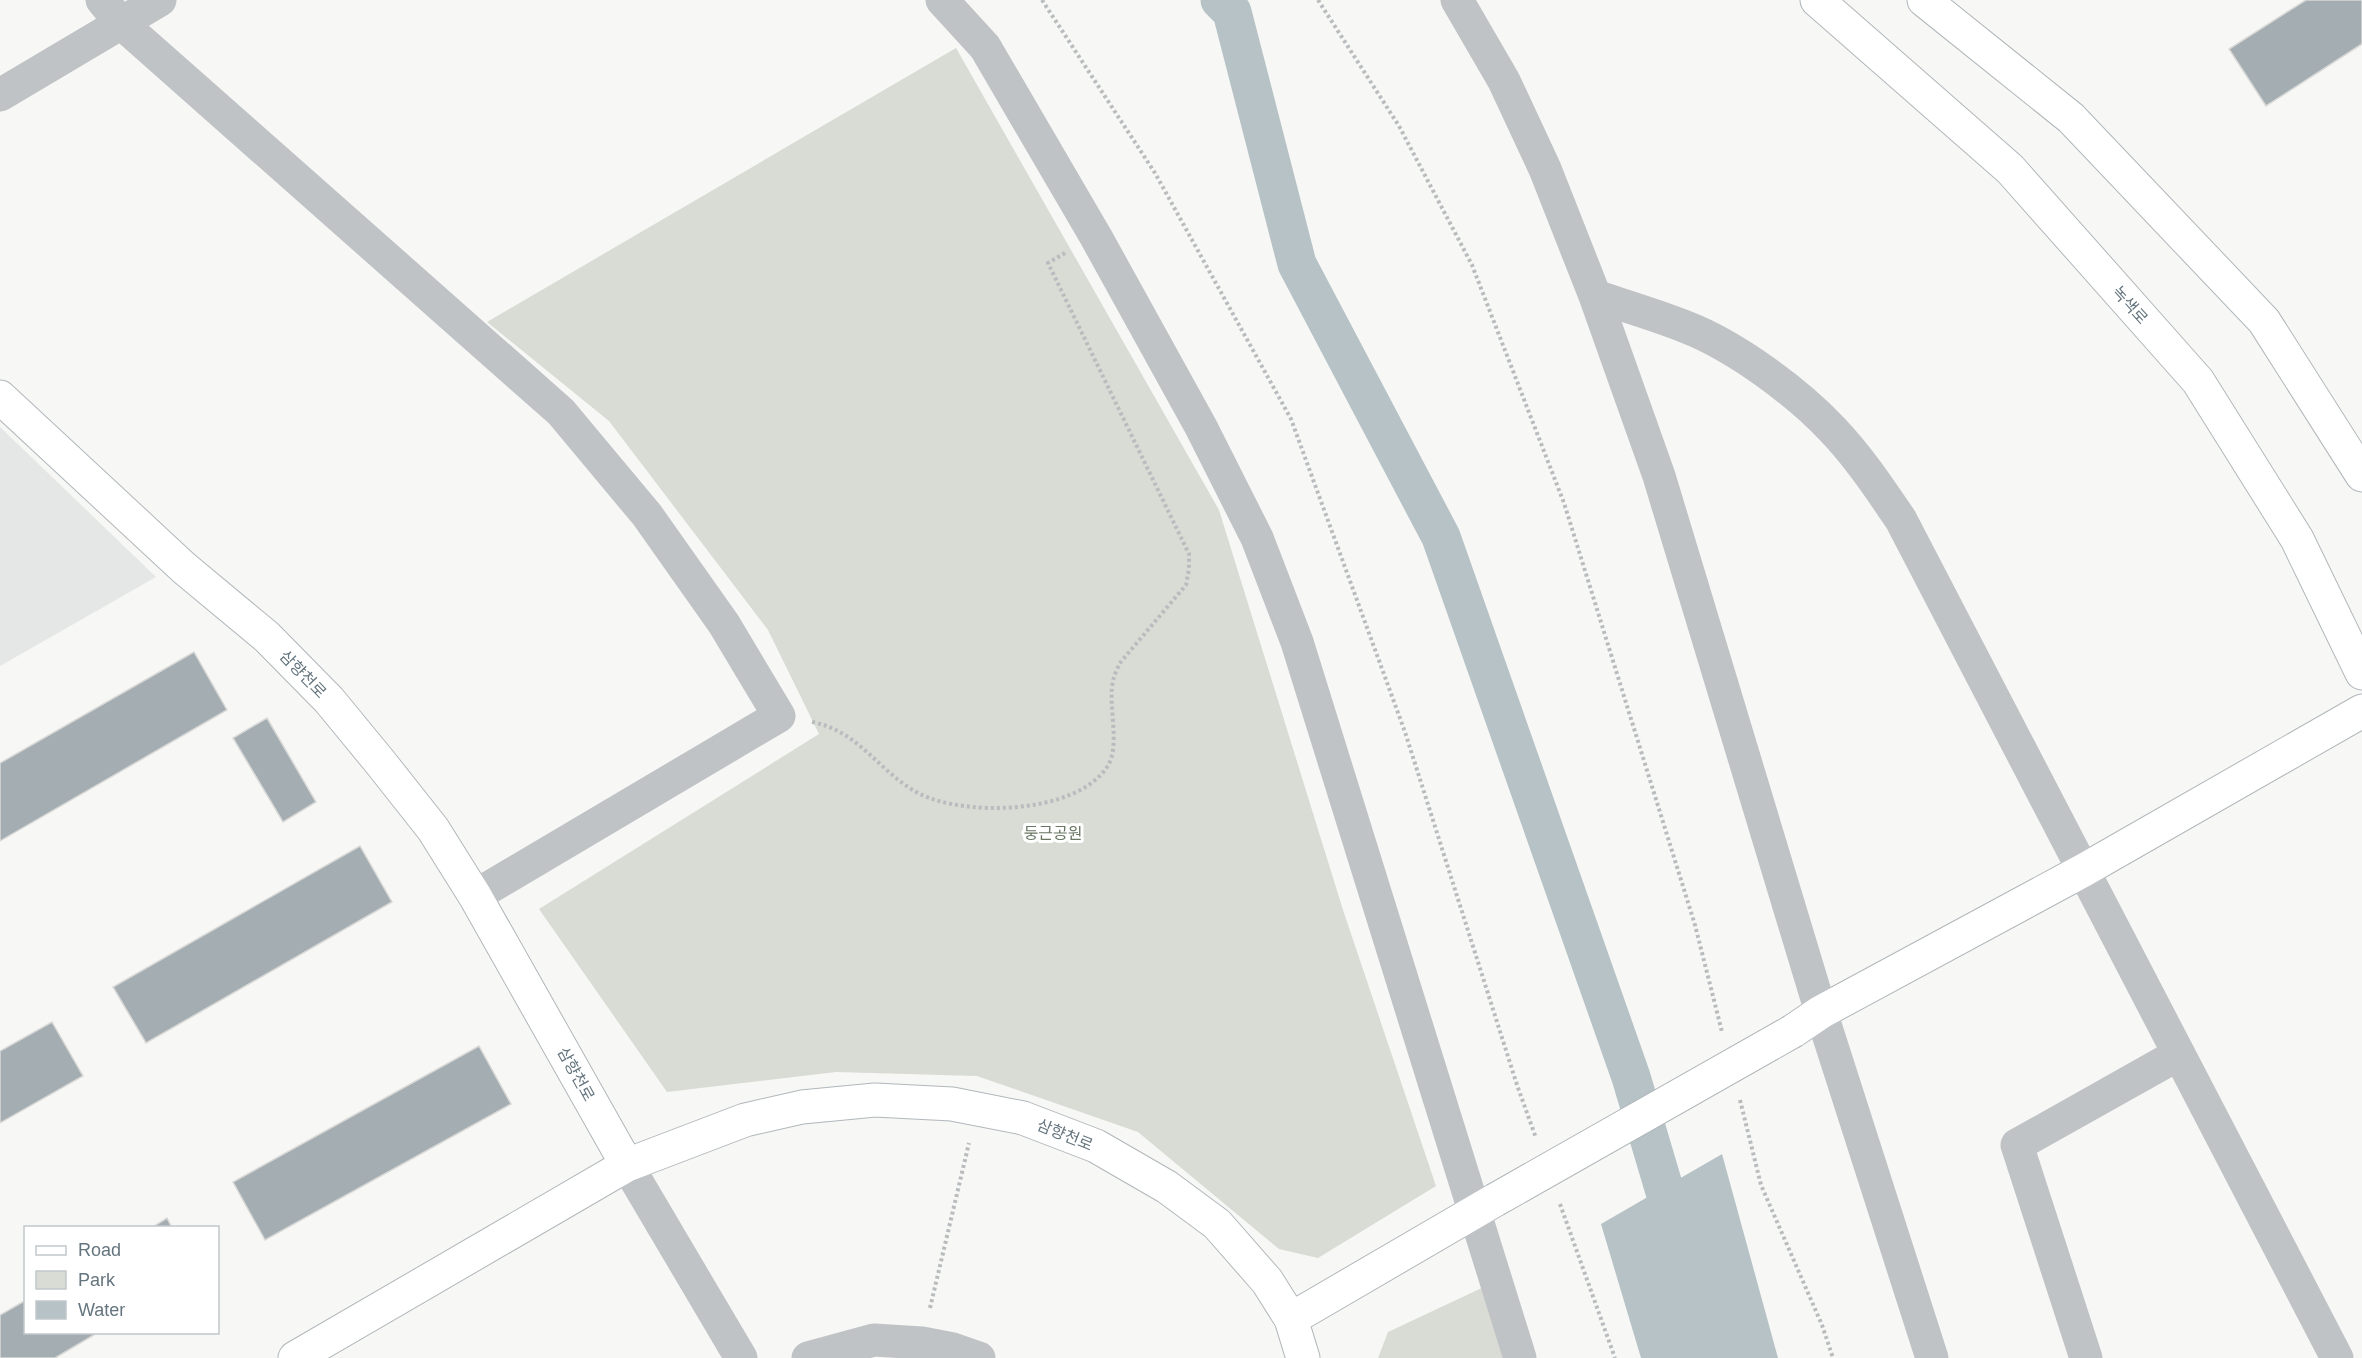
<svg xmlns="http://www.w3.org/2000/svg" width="2362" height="1358" viewBox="0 0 2362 1358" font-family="Arial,'Noto Sans KR',sans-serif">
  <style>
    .built { fill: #e5e7e6 }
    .green { fill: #d8dcd4 }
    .water { fill: #b6c2c6 }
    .pier { fill: #f7f7f5 }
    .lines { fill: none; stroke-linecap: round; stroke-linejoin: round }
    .canal { stroke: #b6c2c6; stroke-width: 39 }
    .building { fill: #a4adb2; stroke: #d9d9d7; stroke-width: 1.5 }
    .secondary-casing { stroke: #b1b7bb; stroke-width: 35 }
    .path { stroke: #b9bcbe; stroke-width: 4; stroke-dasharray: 3 3; stroke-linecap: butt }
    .street { stroke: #bfc3c6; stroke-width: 33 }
    .secondary { stroke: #fff; stroke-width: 33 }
    .secondary-bridge-casing { stroke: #b1b7bb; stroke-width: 35; stroke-linecap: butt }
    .secondary-bridge { stroke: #fff; stroke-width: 33 }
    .labels { text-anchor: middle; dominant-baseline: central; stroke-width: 6; stroke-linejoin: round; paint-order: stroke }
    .street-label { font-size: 16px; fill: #65757e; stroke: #fff }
    .park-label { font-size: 16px; fill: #687663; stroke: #fff }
  </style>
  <rect width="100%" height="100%" fill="#f7f7f5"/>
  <path class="built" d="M0,427L156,577L0,666Z"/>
  <path class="green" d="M956,48L1219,510L1343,910L1436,1186L1318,1258L1279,1249L1138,1132L977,1076L836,1072L667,1092L539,909L819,734L768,630L609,421L487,322Z
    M1486,1286L1509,1358H1378L1388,1332Z"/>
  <path class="water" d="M1722,1154L1778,1358H1641L1601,1224Z"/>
  <path class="pier" d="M1721,1151L1725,1152L1598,1225L1599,1221Z"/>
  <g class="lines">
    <path class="canal" d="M1220,0L1232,12L1297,264L1441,537L1631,1077L1679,1239"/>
  </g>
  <path class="building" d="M2306,0H2362V44L2266,106L2229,49Z
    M194,652L227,710L0,841V763Z
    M267,718L316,802L283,822L233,738Z
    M360,846L392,902L146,1043L113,987Z
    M52,1022L83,1076L0,1123V1051Z
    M479,1046L511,1104L265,1240L233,1182Z
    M167,1218L172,1228H151Z
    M26,1300V1332H99L55,1358H0V1315Z"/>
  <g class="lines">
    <defs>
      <path id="secondary" d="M1817,0L2010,169L2198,381L2297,539L2362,673
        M1924,0L2071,118L2264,321L2362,475
        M0,397L184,568L267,637L329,700L380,762L433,829L475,896L627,1165
        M1793,1031L1821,1012L2084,870L2362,711
        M1291,1319L1495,1200
        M295,1358L627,1165L745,1120L802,1107L875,1100L952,1104L1023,1118L1096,1146L1167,1187L1217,1224L1267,1281L1291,1319L1303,1358"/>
    </defs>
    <use href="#secondary" class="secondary-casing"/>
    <path class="path" d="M1042,0L1155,173L1291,419L1405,732L1517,1085L1536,1138
      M1318,0L1399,126L1472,265L1564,503L1695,925L1722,1032
      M812,722C860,731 879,773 920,794C967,817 1076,814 1107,767C1122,745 1106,702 1114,677C1115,673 1118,668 1119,664L1186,585L1189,569V554L1048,263L1065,253
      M1740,1100L1761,1185L1822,1325L1833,1358
      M1560,1204L1615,1358
      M930,1308L969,1143"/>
    <path class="street" d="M102,0L121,23L561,412L647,515L724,624L779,716L475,896
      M942,0L985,47L1096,237L1201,427L1257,538L1297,642L1520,1358
      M1457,0L1504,81L1545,169L1595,296L1659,476L1821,1012L1932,1358
      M0,95L160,0
      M1595,296C1625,306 1656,315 1686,327C1735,346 1796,391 1832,429C1858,456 1880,489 1901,520L2337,1358
      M627,1165L741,1358
      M808,1358L874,1340L922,1343L953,1349L979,1358
      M2086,1358L2017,1145L2179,1054"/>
    <use href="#secondary" class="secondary"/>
    <defs>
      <path id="secondary-bridge" d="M1495,1200L1793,1031"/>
    </defs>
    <use href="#secondary-bridge" class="secondary-bridge-casing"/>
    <use href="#secondary-bridge" class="secondary-bridge"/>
  </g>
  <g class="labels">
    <g class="street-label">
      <text transform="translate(2130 305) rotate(48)">녹색로</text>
      <text transform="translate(303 674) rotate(46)">삼향천로</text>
      <text transform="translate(576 1074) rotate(61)">삼향천로</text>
      <text transform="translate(1065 1135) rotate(22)">삼향천로</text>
    </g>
    <g class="park-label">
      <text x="1053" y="833">둥근공원</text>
    </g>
  </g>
  <rect x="24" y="1226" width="195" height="108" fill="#ffffff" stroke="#c1c8cb" stroke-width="1.5"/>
  <rect x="36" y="1246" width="30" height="9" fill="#ffffff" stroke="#c1c8cb" stroke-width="1.5"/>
  <text x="78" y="1256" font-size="18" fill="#65757e">Road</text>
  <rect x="36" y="1271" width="30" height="18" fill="#d8dcd4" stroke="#c1c8cb" stroke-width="1.5"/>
  <text x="78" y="1286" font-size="18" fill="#65757e">Park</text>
  <rect x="36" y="1301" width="30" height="18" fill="#b6c2c6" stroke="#c1c8cb" stroke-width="1.5"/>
  <text x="78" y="1316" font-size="18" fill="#65757e">Water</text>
</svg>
